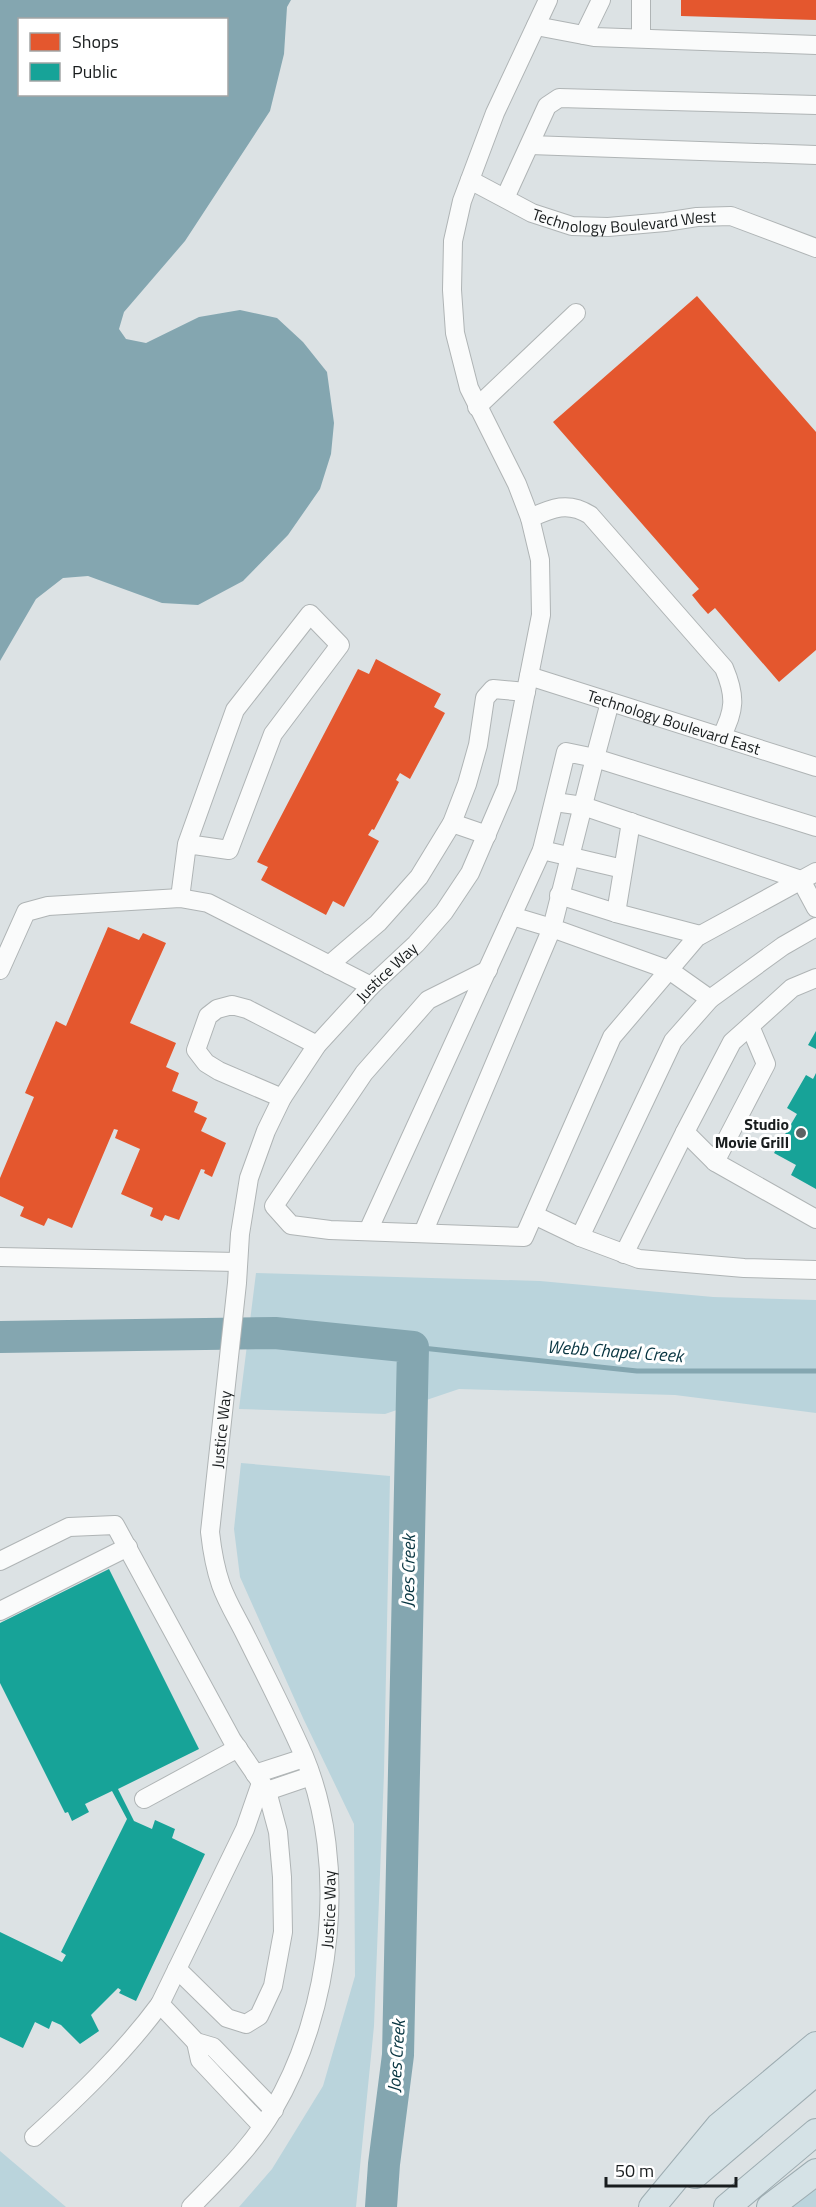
<svg xmlns="http://www.w3.org/2000/svg" width="816" height="2207" viewBox="0 0 816 2207" font-family="'Titillium Web',sans-serif">
  <style>
    .green { fill: #bad4dc }
    .water { fill: #84a6b0; fill-rule: evenodd }
    .shops { fill: #e4572e }
    .public { fill: #17a398 }
    .lines { fill: none; stroke-linecap: round; stroke-linejoin: round }
    .stream { stroke: #84a6b0; stroke-width: 5 }
    .river { stroke: #84a6b0; stroke-width: 32 }
    .minor-casing { stroke: #afb4b5; stroke-width: 20 }
    .highway-casing { stroke: #9dacb1; stroke-width: 28 }
    .minor { stroke: #fafbfb; stroke-width: 18 }
    .highway { stroke: #d5e2e6; stroke-width: 26 }
    .poi-dot { fill: #5d6263; stroke: #fff; stroke-width: 2 }
    .labels { text-anchor: middle; dominant-baseline: central; stroke-width: 6; stroke-linejoin: round; paint-order: stroke }
    .street-label { font-size: 16px; fill: #191d1e; stroke: #fff }
    .poi-label { font-size: 16px; font-weight: bold; fill: #191d1e; stroke: #fff; text-anchor: end }
    .water-label { font-size: 18px; font-style: italic; fill: #083541; stroke: #fff }
  </style>
  <rect width="100%" height="100%" fill="#dce2e4"/>
  <path class="green" d="M256,1273L540,1281L713,1297L816,1300V1413L675,1395L459,1389L385,1414L239,1409Z
    M241,1463L390,1476L384,1773L374,2026L356,2207H239L272,2169L323,2086L355,1976L354,1824L303,1718L240,1577L234,1529Z
    M0,2151L66,2207H0Z
    M816,2186V2207H788Z"/>
  <path class="water" d="M0,0H291L287,7L284,54L270,111L185,241L124,312L119,329L126,339L146,343L199,317L240,310L277,318L303,342L327,372L334,423L331,454L320,489L288,535L243,581L198,605L162,603L88,576L63,578L36,599L0,661ZM20,20H226V94H20Z"/>
  <path class="shops" d="M681,0H816V20L681,16Z
    M697,296L816,432V650L779,682L715,608L708,614L700,605L692,595L699,589L553,422Z
    M376,659L441,694L434,707L445,713L410,779L400,773L396,780L399,782L374,830L372,829L368,835L379,841L344,907L333,901L326,915L261,880L268,867L257,862L358,669L369,674Z
    M108,927L139,940L143,933L166,943L130,1023L176,1043L166,1067L179,1073L172,1091L198,1102L194,1112L207,1118L201,1131L226,1143L212,1177L204,1173L205,1170L201,1169L179,1220L165,1215L162,1221L150,1216L153,1208L121,1194L140,1149L115,1138L118,1130L114,1129L72,1228L48,1218L44,1226L20,1216L24,1207L0,1196V1178L34,1097L25,1093L56,1021L66,1026Z"/>
  <path class="public" d="M816,1031V1049L808,1045Z
    M816,1073V1189L791,1175L796,1165L774,1153L797,1114L787,1108L806,1075L813,1079Z
    M109,1569L199,1749L118,1789L134,1821L152,1829L155,1820L175,1829L172,1838L205,1854L136,2001L119,1993L121,1990L118,1988L91,2015L99,2031L80,2044L61,2025L52,2021L49,2029L35,2022L23,2048L0,2037V1932L62,1962L66,1955L61,1952L127,1819L112,1791L85,1804L89,1812L72,1821L68,1812L65,1813L0,1683V1623Z"/>
  <g class="lines">
    <path class="stream" d="M413,1347L637,1371H816"/>
    <path class="river" d="M0,1337L275,1333L413,1347L398,2055L384,2164L381,2207"/>
    <defs>
      <g id="minor">
        <path d="M536,26L594,37L816,45"/>
        <path d="M584,35L601,0"/>
        <path d="M641,38V0"/>
        <path d="M530,145L816,155"/>
        <path id="s1" d="M470,180L532,213L572,226L608,227L665,222L697,217L731,216L816,248"/>
        <path d="M505,198L547,106L559,98L816,105"/>
        <path d="M477,407L576,313"/>
        <path d="M530,518C552,508 568,501 590,515L724,668C736,696 735,711 721,737"/>
        <path id="s2" d="M529,676L816,767"/>
        <path d="M610,702L595,758L816,827"/>
        <path d="M555,802L583,806L801,880L816,908"/>
        <path d="M452,823L487,835"/>
        <path d="M542,850L623,869"/>
        <path d="M559,895L616,913L700,935"/>
        <path d="M180,898L187,844L235,710L310,614L340,645L273,734L229,850L187,844"/>
        <path d="M616,913L631,822"/>
        <path d="M329,965L378,923L419,877L452,823L467,784L478,745L485,698L493,689L526,692"/>
        <path d="M0,970L26,912L48,906L180,898L208,903L371,986"/>
        <path d="M488,970L428,1000L364,1073L274,1206L291,1225L330,1230L524,1237L612,1037L697,937L816,872"/>
        <path d="M816,978L792,988L750,1026L766,1064L715,1162L816,1219"/>
        <path d="M282,1098L219,1071L206,1063L196,1050L208,1016L217,1009L232,1005L247,1009L317,1045"/>
        <path d="M715,1162L685,1132L732,1042L750,1026"/>
        <path d="M534,1215L580,1237L673,1041L710,999"/>
        <path d="M368,1231L542,850L566,752L595,758L552,928L669,970L710,999L783,946L816,927"/>
        <path d="M423,1233L552,928L512,916"/>
        <path d="M580,1237L639,1259L744,1268L816,1270"/>
        <path d="M624,1254L685,1132"/>
        <path d="M0,1257L237,1262"/>
        <path d="M0,1561L69,1527L115,1525L232,1740L267,1791L278,1832L282,1877L283,1932L273,1986L259,2016L246,2024L227,2018L177,1969"/>
        <path d="M0,1611L128,1547"/>
        <path d="M255,1774L304,1758"/>
        <path d="M261,1783L245,1829L160,2004L196,2042L213,2047L274,2110"/>
        <path d="M267,1791L311,1776"/>
        <path d="M144,1799L238,1748"/>
        <path d="M196,2042L200,2060L262,2126"/>
        <path d="M34,2137C79,2096 123,2054 160,2004"/>
        <path id="s3" d="M191,2207C220,2177 252,2147 273,2110C332,2011 349,1864 304,1756C286,1715 265,1674 245,1634C237,1618 227,1602 221,1585C215,1568 212,1550 210,1532L237,1283L240,1234L249,1178L266,1131L282,1098L317,1045L371,986L416,944L444,912L470,873L507,787L541,615L540,560L530,518L517,484L469,388L455,333L452,290L453,241L462,201L495,113L548,0"/>
      </g>
      <path id="highway" d="M695,2175L816,2072
        M652,2207L719,2126L816,2045
        M727,2207L816,2132
        M770,2207L816,2172"/>
    </defs>
    <use href="#minor" class="minor-casing"/>
    <use href="#highway" class="highway-casing"/>
    <use href="#minor" class="minor"/>
    <use href="#highway" class="highway"/>
  </g>
  <circle class="poi-dot" cx="801" cy="1133" r="6"/>
  <g class="labels">
    <g class="street-label">
      <text stroke="none"><textPath href="#s1" startOffset="164">Technology Boulevard West</textPath></text>
      <text stroke="none"><textPath href="#s2" startOffset="152">Technology Boulevard East</textPath></text>
      <text stroke="none"><textPath href="#s3" startOffset="1346">Justice Way</textPath></text>
      <text stroke="none"><textPath href="#s3" startOffset="842">Justice Way</textPath></text>
      <text stroke="none"><textPath href="#s3" startOffset="338">Justice Way</textPath></text>
    </g>
    <g class="poi-label">
      <text x="789" y="1124">Studio<tspan x="789" dy="18">Movie Grill</tspan></text>
    </g>
    <g class="water-label">
      <text transform="translate(615 1351) rotate(4)">Webb Chapel Creek</text>
      <text transform="translate(408 1571) rotate(-89)">Joes Creek</text>
      <text transform="translate(396 2056) rotate(-86)">Joes Creek</text>
    </g>
  </g>
  <rect x="18" y="18" width="210" height="78" fill="#ffffff" stroke="#a3a5a5" stroke-width="1.5"/>
  <rect x="30" y="33" width="30" height="18" fill="#e4572e" stroke="#a3a5a5" stroke-width="1.5"/>
  <text x="72" y="48" font-size="18" fill="#191d1e">Shops</text>
  <rect x="30" y="63" width="30" height="18" fill="#17a398" stroke="#a3a5a5" stroke-width="1.5"/>
  <text x="72" y="78" font-size="18" fill="#191d1e">Public</text>
  <path d="M606 2177v9h130v-9" fill="none" stroke="#191d1e" stroke-width="3"/>
  <text x="615" y="2177" font-size="18" fill="#191d1e" stroke="#ffffff" stroke-width="4.5" paint-order="stroke">50 m</text>
</svg>
